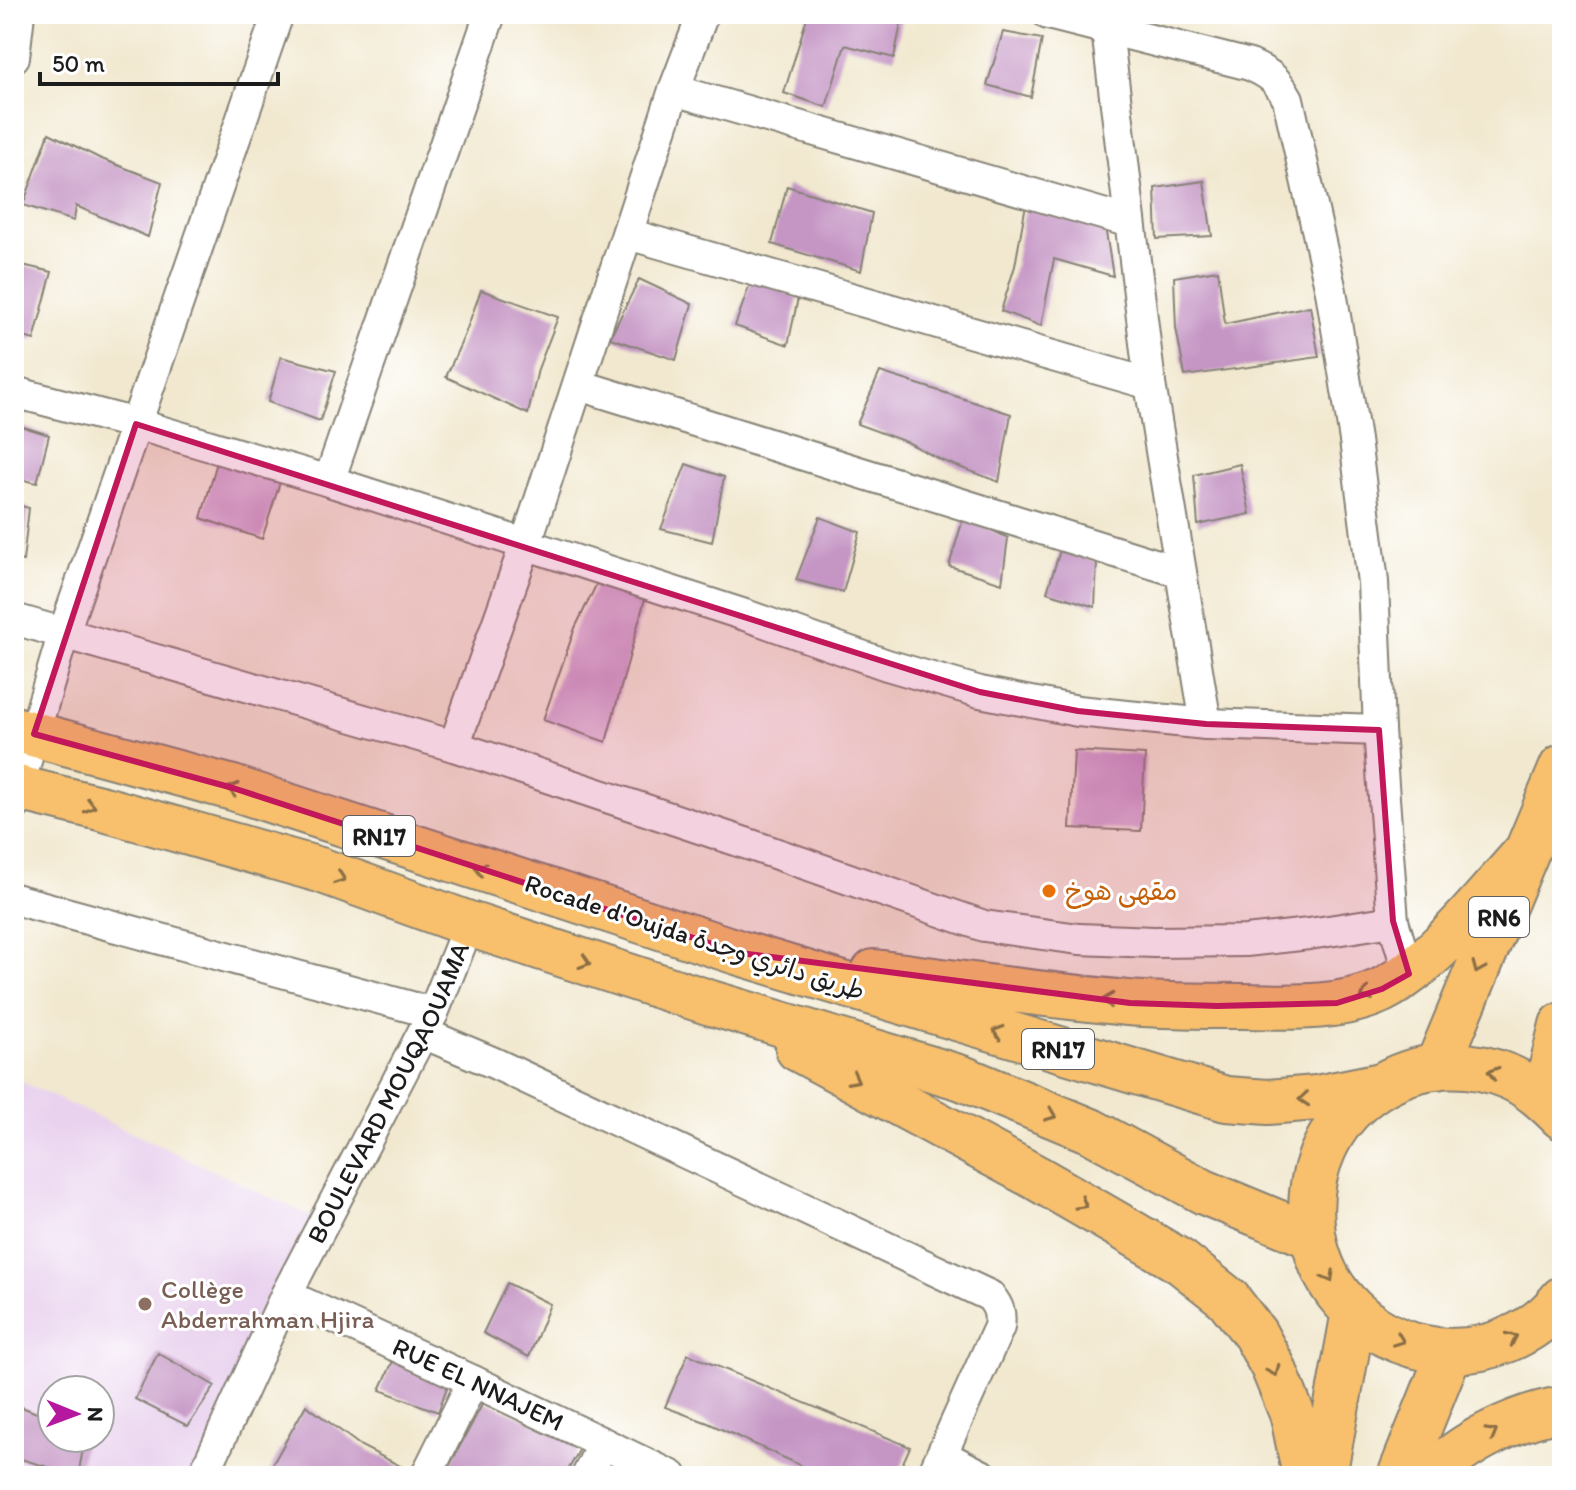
<svg xmlns="http://www.w3.org/2000/svg" width="1576" height="1490" viewBox="0 0 1576 1490" font-family="Itim,'Playpen Sans Arabic',sans-serif">
  <style>
    .built { fill: #e9d2ee; fill-rule: evenodd }
    .building { fill: #c595c4 }
    .lines { fill: none; stroke-linecap: round; stroke-linejoin: round }
    .street-casing { stroke: #868276; stroke-width: 34 }
    .primary-casing { stroke: #868276; stroke-width: 48 }
    .highway-casing { stroke: #868276; stroke-width: 48 }
    .street { stroke: #fff; stroke-width: 30 }
    .primary { stroke: #f8bf6c; stroke-width: 44 }
    .highway { stroke: #f8bf6c; stroke-width: 44 }
    .oneway { stroke: #8a6e44 }
    .marked { fill: #c2185b; fill-opacity: 0.2; stroke: #c2185b; stroke-width: 6; stroke-linejoin: round }
    .food-dot { fill: #e8710a; stroke: #fff; stroke-width: 3 }
    .education-dot { fill: #8d6e63; stroke: #fff; stroke-width: 3 }
    .labels { text-anchor: middle; dominant-baseline: central; stroke-width: 6; stroke-linejoin: round; paint-order: stroke }
    .shield { fill: #fff; stroke: #606060; stroke-width: 2 }
    .shield-label { font-size: 24px; font-weight: bold; fill: #1c1c1c }
    .food-label { font-size: 26px; fill: #c56008; stroke: #fff; text-anchor: start }
    .street-label { font-size: 26px; fill: #1c1c1c; stroke: #fff }
    .education-label { font-size: 26px; fill: #785e54; stroke: #fff; text-anchor: start }
  </style>
  <rect width="100%" height="100%" fill="#fff"/>
  <filter id="ink" filterUnits="userSpaceOnUse"><feTurbulence type="fractalNoise" baseFrequency=".0125" numOctaves="2"/><feDisplacementMap in="SourceGraphic" scale="16" xChannelSelector="R" yChannelSelector="G"/><feConvolveMatrix kernelMatrix="1 2 1 2 8 2 1 2 1" color-interpolation-filters="sRGB"/></filter>
  <filter id="wash" filterUnits="userSpaceOnUse"><feTurbulence type="fractalNoise" baseFrequency=".006" numOctaves="4" result="noise"/><feDisplacementMap in="SourceGraphic" scale="32" xChannelSelector="R" yChannelSelector="G"/><feGaussianBlur stdDeviation="1.8" result="paint"/><feColorMatrix in="noise" values="0 0 0 0 0 0 0 0 0 0 0 0 0 0 0 0 0 1.4 0 .05"/><feComposite in="paint" operator="in"/></filter>
  <g filter="url(#wash)">
    <rect width="100%" height="100%" fill="#f1e8cf"/>
    <path class="built" d="M22,1082L315,1218L196,1476H14V1083ZM52,1390H100V1438H52Z"/>
    <g id="blocks">
      <path class="building" d="M808,14H903L894,58L845,45L826,107L784,93Z
        M1003,32L1042,39L1031,97L987,85Z
        M49,133L99,158L162,182L148,237L76,206L74,221L23,205Z
        M1204,181L1212,236L1157,239L1155,188Z
        M787,186L872,213L861,271L772,244Z
        M1026,204L1105,226L1113,276L1054,259L1041,326L1001,311L1015,266Z
        M14,263L52,272L34,340L14,334Z
        M1218,270L1225,324L1310,306L1319,357L1185,376L1176,328L1174,277Z
        M752,278L798,298L788,345L735,326Z
        M639,279L692,304L676,360L610,338Z
        M481,290L558,317L538,369L528,414L446,377L465,334Z
        M281,357L336,371L320,421L268,402Z
        M880,372L1011,414L999,482L941,460L909,443L857,424Z
        M14,424L49,435L37,483L14,478Z
        M219,455L283,473L262,539L201,518Z
        M686,464L724,477L712,542L661,529Z
        M1240,464L1250,514L1198,525L1194,475Z
        M14,504L29,508L23,561L14,559Z
        M964,516L1008,538L1002,583L949,566Z
        M820,517L860,532L843,592L796,580Z
        M1061,547L1097,562L1095,607L1047,592Z
        M602,573L646,595L606,742L543,720L575,628Z
        M1074,751L1145,755L1141,831L1070,828Z
        M507,1283L550,1304L529,1357L483,1333Z
        M397,1352L450,1379L438,1412L380,1390Z
        M158,1353L215,1386L188,1426L135,1399Z
        M688,1354L910,1447L897,1476H824L708,1423L665,1407Z
        M484,1401L583,1443L565,1476H444Z
        M14,1404L52,1419V1438H85L78,1476L14,1457Z
        M306,1405L361,1446L412,1472L410,1476H266Z
        M613,1463L646,1476H606Z"/>
    </g>
  </g>
  <g filter="url(#ink)">
    <use href="#blocks" fill-opacity="0" stroke="#868276" stroke-width="2"/>
    <g class="lines">
      <defs>
        <g id="street">
          <path d="M1048,14L1250,65C1270,74 1277,79 1288,99L1331,291L1355,440L1373,582L1379,730L1393,921L1409,974"/>
          <path d="M1107,30L1150,384L1206,724"/>
          <path d="M14,57L19,14"/>
          <path d="M674,90L1130,222"/>
          <path d="M628,234L1150,384"/>
          <path d="M579,385L1180,572"/>
          <path d="M14,392L136,424L329,481L748,616L887,665L980,692L1078,711L1206,724L1379,730"/>
          <path d="M329,481L490,14"/>
          <path d="M14,619L454,746L751,845L984,926L1079,939L1154,942L1246,941L1309,934L1393,921"/>
          <path d="M454,746L526,543L674,90L703,14"/>
          <path d="M15,805L18,788L64,632L278,14"/>
          <path d="M14,899L433,1013"/>
          <path d="M423,1033L494,1063L990,1296C999,1307 1001,1314 999,1327L932,1476"/>
          <path id="s1" d="M286,1295L473,1381L672,1476"/>
          <path d="M942,1455L983,1476"/>
          <path id="s2" d="M203,1476L286,1295L433,1013L469,924"/>
          <path d="M426,1476L473,1381"/>
          <path d="M587,1476L603,1443"/>
        </g>
        <path id="primary" d="M1324,1476L1354,1312
          M1400,1476L1450,1351"/>
        <path id="highway" d="M14,729L233,788L740,953L1226,1099L1268,1102L1316,1098L1381,1085
          M14,787L104,809L320,870L469,924L711,1003L962,1078L1091,1131L1204,1192L1313,1237
          M874,972C958,983 1043,995 1128,1003C1166,1006 1205,1006 1244,1006C1289,1007 1341,1010 1382,990C1435,963 1486,896 1527,851
          M798,1049L1037,1178L1127,1230L1181,1262L1228,1299L1255,1334L1273,1367L1293,1416L1305,1476
          M1437,1067L1562,767
          M1544,1099L1562,1025
          M1562,1117C1546,1101 1530,1086 1509,1077C1408,1035 1301,1115 1312,1224C1314,1252 1325,1280 1344,1301C1369,1329 1401,1346 1438,1350C1484,1355 1533,1336 1562,1299
          M1431,1476C1462,1443 1518,1416 1562,1409"/>
      </defs>
      <use href="#street" class="street-casing"/>
      <use href="#primary" class="primary-casing"/>
      <use href="#highway" class="highway-casing"/>
      <use href="#street" class="street"/>
      <use href="#primary" class="primary"/>
      <use href="#highway" class="highway"/>
    </g>
    <defs><path id="oneway-chevron" d="M-2-3.5L2.5 0L-2 3.5" fill="none" stroke-width="1.6" stroke-linecap="round" stroke-linejoin="round" transform="scale(2)"/></defs>
    <g class="oneway">
      <use href="#oneway-chevron" transform="translate(233 789) rotate(-163)"/>
      <use href="#oneway-chevron" transform="translate(90 806) rotate(14)"/>
      <use href="#oneway-chevron" transform="translate(480 869) rotate(-162)"/>
      <use href="#oneway-chevron" transform="translate(340 878) rotate(20)"/>
      <use href="#oneway-chevron" transform="translate(585 962) rotate(18)"/>
      <use href="#oneway-chevron" transform="translate(1478 968) rotate(113)"/>
      <use href="#oneway-chevron" transform="translate(1366 995) rotate(161)"/>
      <use href="#oneway-chevron" transform="translate(1108 1000) rotate(-173)"/>
      <use href="#oneway-chevron" transform="translate(998 1032) rotate(-163)"/>
      <use href="#oneway-chevron" transform="translate(1493 1073) rotate(-163)"/>
      <use href="#oneway-chevron" transform="translate(854 1079) rotate(28)"/>
      <use href="#oneway-chevron" transform="translate(1304 1099) rotate(175)"/>
      <use href="#oneway-chevron" transform="translate(1051 1115) rotate(22)"/>
      <use href="#oneway-chevron" transform="translate(1082 1204) rotate(30)"/>
      <use href="#oneway-chevron" transform="translate(1329 1277) rotate(61)"/>
      <use href="#oneway-chevron" transform="translate(1512 1338) rotate(-25)"/>
      <use href="#oneway-chevron" transform="translate(1399 1340) rotate(22)"/>
      <use href="#oneway-chevron" transform="translate(1274 1371) rotate(66)"/>
      <use href="#oneway-chevron" transform="translate(1492 1433) rotate(-30)"/>
    </g>
  </g>
  <path class="marked" d="M136,424L980,692L1078,711L1206,724L1379,730L1393,921L1409,974L1382,989L1337,1003L1217,1006L1130,1003L740,953L233,788L34,734Z"/>
  <circle class="food-dot" cx="1049" cy="891" r="8"/>
  <circle class="education-dot" cx="145" cy="1304" r="8"/>
  <g class="labels">
    <g class="shield">
      <rect x="343" y="816" width="72" height="40" rx="6"/>
      <rect x="1469" y="897" width="60" height="40" rx="6"/>
      <rect x="1022" y="1029" width="72" height="40" rx="6"/>
    </g>
    <g class="shield-label">
      <text x="379" y="836">RN17</text>
      <text x="1499" y="917">RN6</text>
      <text x="1058" y="1049">RN17</text>
    </g>
    <g class="food-label">
      <text x="1065" y="891">مقهى هوخ</text>
    </g>
    <g class="street-label">
      <text transform="translate(695 937) rotate(18)">Rocade d'Oujda طريق دائري وجدة</text>
      <text stroke="none"><textPath href="#s2" startOffset="426">BOULEVARD MOUQAOUAMA</textPath></text>
      <text stroke="none"><textPath href="#s1" startOffset="212">RUE EL NNAJEM</textPath></text>
    </g>
    <g class="education-label">
      <text x="161" y="1289">Collège<tspan x="161" dy="30">Abderrahman Hjira</tspan></text>
    </g>
  </g>
  <rect width="1576" height="1490" fill="none" stroke="#fff" stroke-width="48"/>
  <g transform="translate(76 1414) rotate(91)"><circle r="38" fill="#ffffff" stroke="#a4a4a4" stroke-width="2"/>
  <path d="M0-6L14 30L0 20L-14 30Z" fill="#b5179e"/>
  <text y="-12" font-size="22" font-weight="bold" text-anchor="middle" fill="#1c1c1c">N</text>
  </g>
  <path d="M40 72v12h238v-12" fill="none" stroke="#1c1c1c" stroke-width="4"/>
  <text x="52" y="72" font-size="24" fill="#1c1c1c" stroke="#ffffff" stroke-width="6" paint-order="stroke">50 m</text>
</svg>
